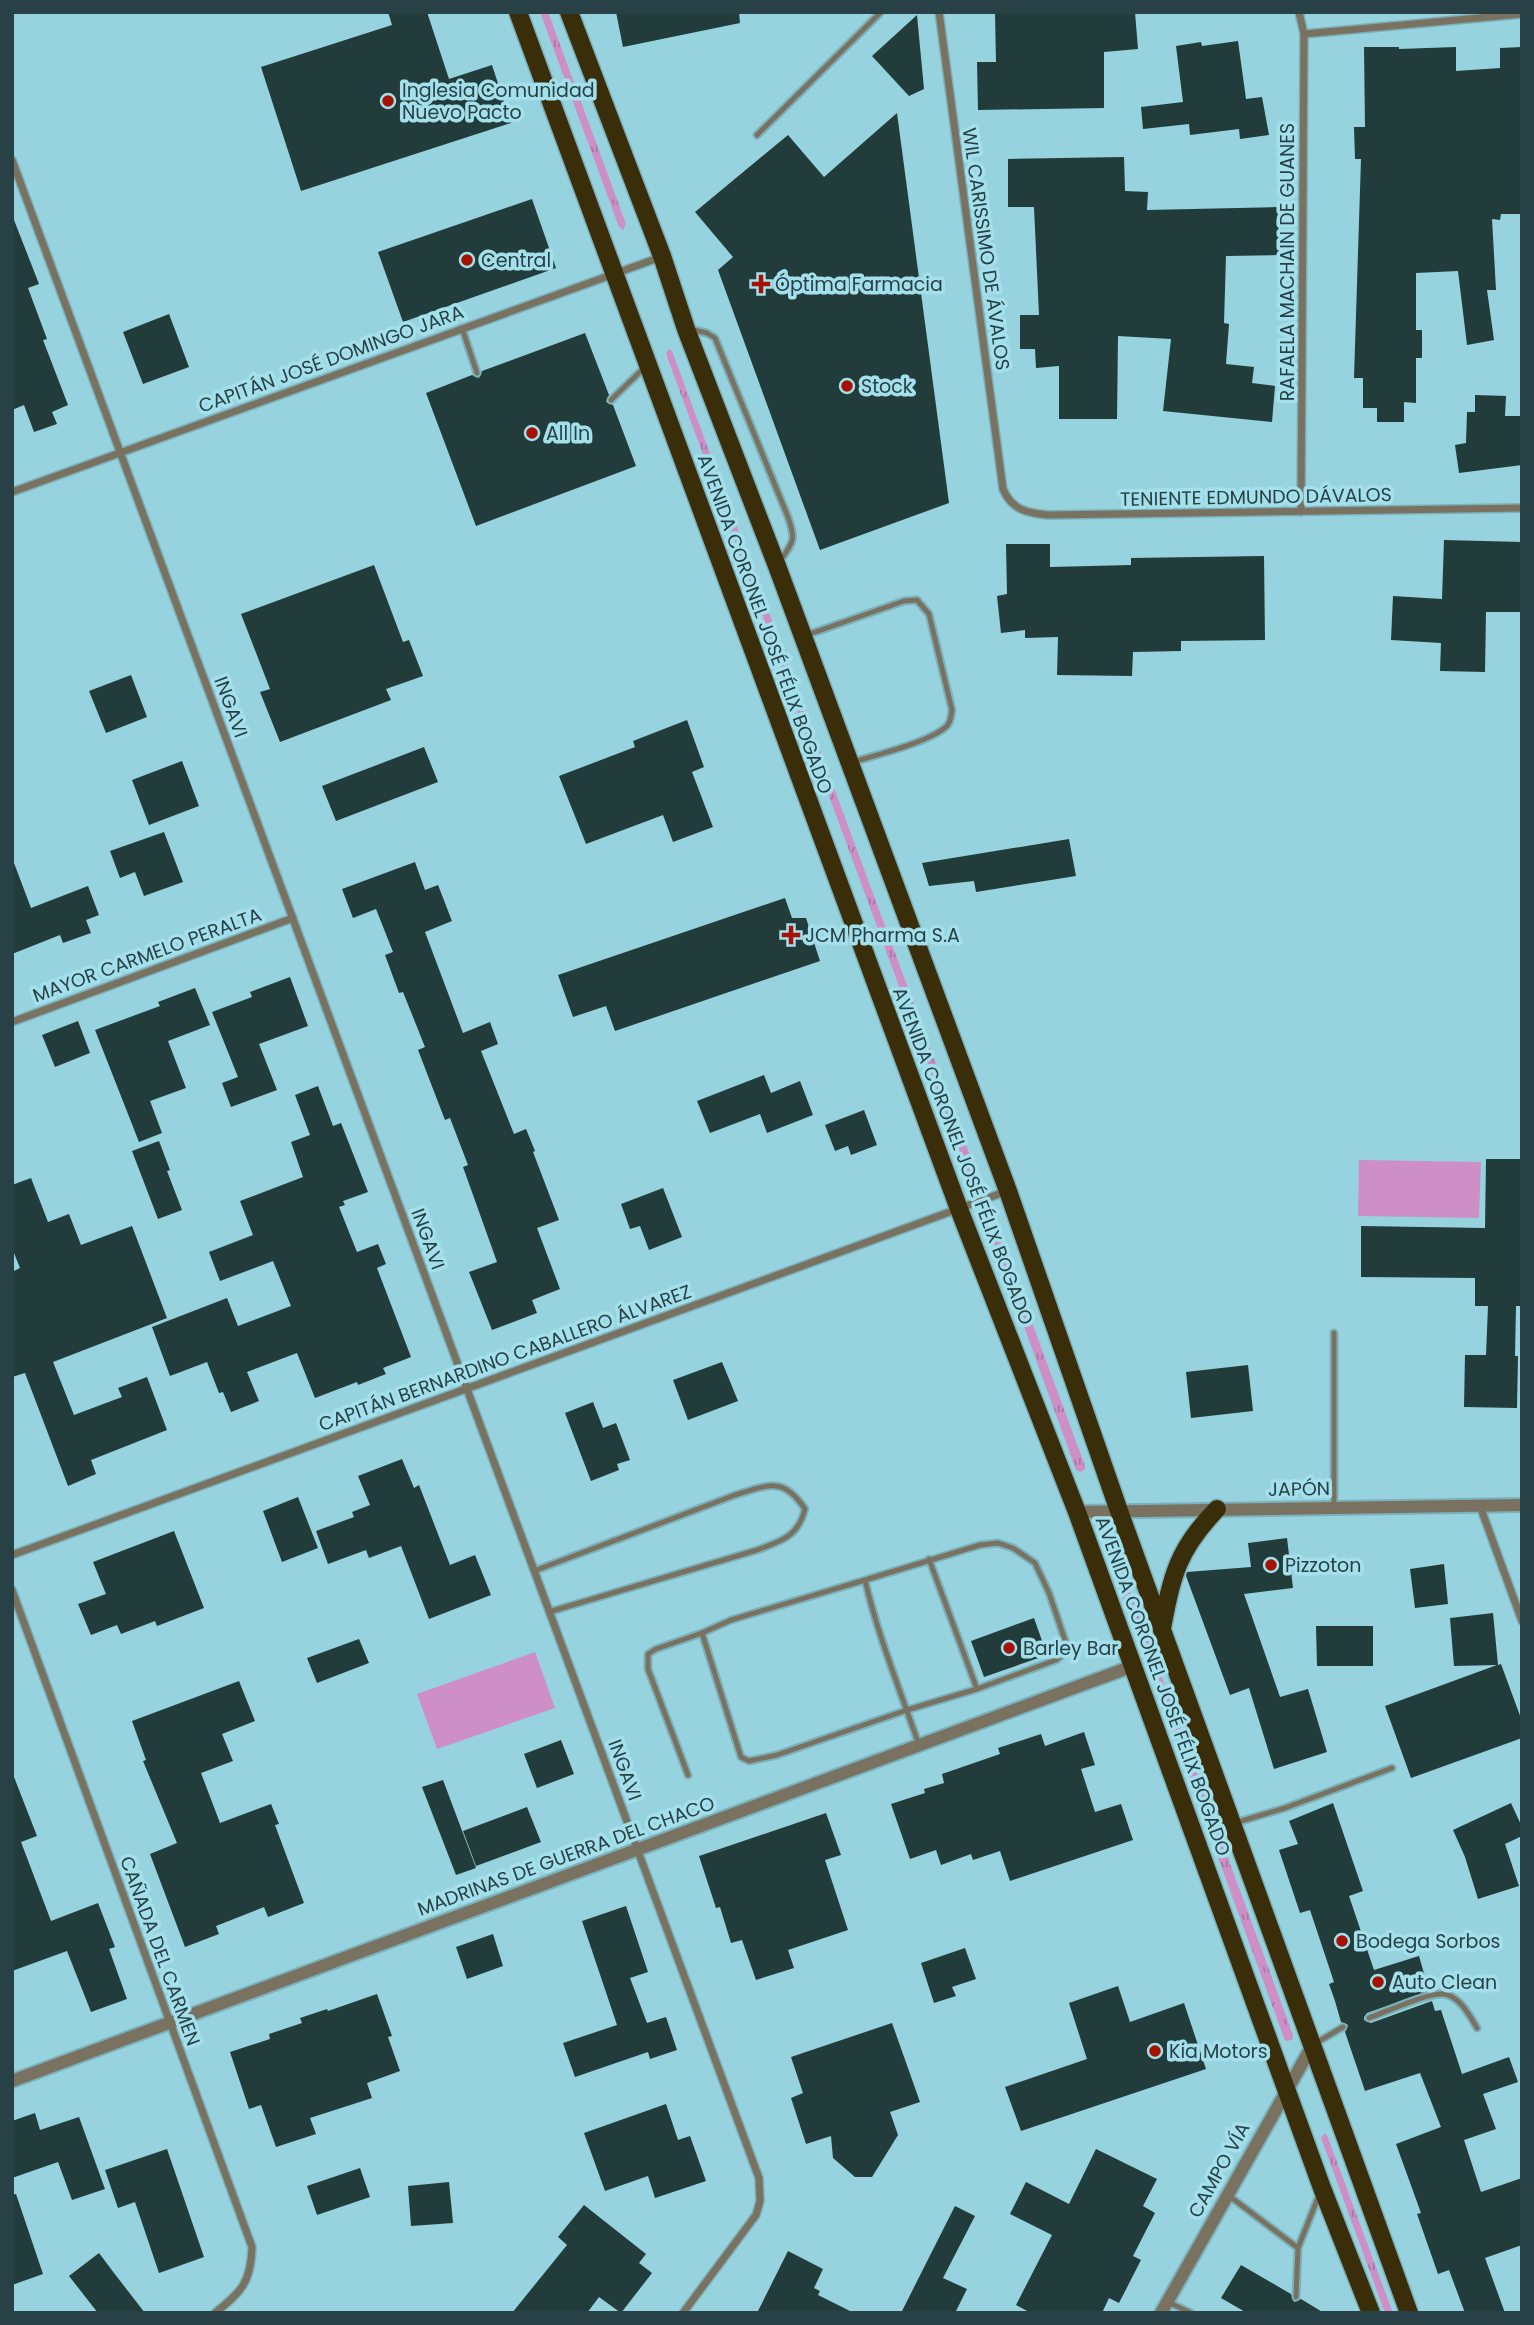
<svg xmlns="http://www.w3.org/2000/svg" width="1534" height="2325" viewBox="0 0 1534 2325" font-family="Poppins,sans-serif">
  <style>
    .grass { fill: url(#grass-tufts) }
    .garden { fill: #ce8fc7 }
    .building { fill: #213c3a }
    .lines { fill: none; stroke-linecap: round; stroke-linejoin: round }
    .service-casing { stroke: #7cb0ba; stroke-width: 9 }
    .minor-casing { stroke: #7cb0ba; stroke-width: 10 }
    .tertiary-casing { stroke: #7cb0ba; stroke-width: 16 }
    .primary-casing { stroke: #7cb0ba; stroke-width: 21 }
    .service { stroke: #797260; stroke-width: 5 }
    .minor { stroke: #797260; stroke-width: 7 }
    .tertiary { stroke: #797260; stroke-width: 12 }
    .primary { stroke: #3a2e0a; stroke-width: 18 }
    .poi-dot { fill: #a51103; stroke: #a3e0eb; stroke-width: 2.5 }
    .labels { text-anchor: middle; dominant-baseline: central; stroke-width: 7; stroke-linejoin: round; paint-order: stroke }
    .poi-label { font-size: 19px; fill: #284146; stroke: #a3e0eb; text-anchor: start }
    .street-label { font-size: 19px; fill: #284146; stroke: #a3e0eb }
  </style>
  <defs>
    <pattern id="grass-tufts" width="24" height="20" patternUnits="userSpaceOnUse" patternTransform="scale(1.75)"><rect width="24" height="20" fill="#ce8fc7"/><path d="M3 7l-1-3M5 7V3M7 7l1-3M15 17l-1-3M17 17v-4M19 17l1-3" fill="none" stroke="#a776a3"/></pattern>
  </defs>
  <rect width="100%" height="100%" fill="#96d3de"/>
  <path class="grass" d="M540,12H548L626,224L623,230L619,227Z
    M669,349L672,351L974,1166L973,1170L968,1171L966,1168L666,354Z
    M989,1214L993,1217L1085,1466V1469L1081,1472L1076,1470L985,1219V1217Z
    M1114,1556L1118,1558L1293,2035L1292,2040L1286,2041L1284,2038L1110,1562Z
    M1324,2134L1327,2135L1393,2313H1385L1321,2138Z"/>
  <path class="garden" d="M1359,1160L1481,1162L1479,1218L1358,1216Z
    M535,1652L555,1708L437,1749L417,1694Z"/>
  <path class="building" d="M388,12H427L449,79L492,65L511,123L301,191L261,67L392,25Z
    M616,12H739L740,23L623,47Z
    M995,12H1135L1138,49L1104,52V108L978,110L977,62H996Z
    M917,15L924,89L909,96L872,56Z
    M1238,41L1246,99L1262,97L1269,135L1240,139L1239,129L1190,135L1189,124L1143,129L1141,107L1183,102L1176,46L1201,42L1202,46Z
    M1364,47H1399V49L1456,47V71L1500,68V48L1522,47V214H1501L1500,220L1492,219L1496,290H1487L1494,340L1467,345L1458,271L1416,273V330H1422V358H1416V403L1404,402V422H1377V408H1363V378H1354L1361,159H1355L1354,127H1365Z
    M897,113L949,503L820,550L718,270L733,257L695,212L788,135L824,177Z
    M1124,157L1125,191L1148,192L1147,210L1278,207L1279,255L1226,256L1224,323L1229,324L1226,364L1254,367L1252,383L1275,386L1272,422L1163,411L1171,339L1118,336L1117,419H1059V366L1036,368L1035,349H1020V315H1039L1034,207H1008V159Z
    M532,199L556,268L403,322L378,252Z
    M12,220H14L39,284L28,288L47,339L43,340L68,405L52,412L57,424L34,432L24,405L12,410Z
    M169,314L189,367L143,384L123,332Z
    M585,333L609,395L606,402L613,405L636,466L476,526L426,393L472,375L479,378L482,371Z
    M1475,395L1506,396L1505,416H1522V465L1459,473L1455,445L1466,443L1467,412H1475Z
    M1444,540L1522,542V612H1486L1485,672L1440,671L1441,643L1391,640L1393,596L1442,599Z
    M1006,544H1050V567L1131,565V558L1264,556L1265,640L1181,641V651L1133,652L1132,676L1057,675L1058,637L1025,638V630L1001,633L997,596L1007,594Z
    M374,565L403,642L409,640L423,676L386,689L391,700L280,742L260,692L270,689L241,614Z
    M131,675L147,717L106,733L89,691Z
    M687,720L704,767L692,772L713,827L673,842L663,815L586,844L559,776L635,747L633,741Z
    M424,747L438,782L336,821L322,786Z
    M182,761L199,806L149,825L132,780Z
    M164,832L183,882L144,896L135,872L120,878L110,851Z
    M1069,839L1076,876L976,892L974,881L929,886L922,863Z
    M415,862L425,890L438,885L452,921L425,932L463,1033L490,1022L498,1044L481,1051L514,1134L526,1129L535,1151L533,1152L559,1220L537,1228L560,1289L532,1300L537,1313L492,1330L469,1272L497,1262L463,1167L468,1165L450,1118L445,1120L418,1050L425,1047L403,992L399,993L385,955L393,952L376,909L353,918L342,889Z
    M14,863L31,908L88,886L99,915L86,920L91,933L63,943L60,935L12,954V864Z
    M785,898L792,918H806L820,961L615,1031L606,1006L573,1017L558,975Z
    M290,977L308,1026L259,1044L277,1090L231,1107L222,1083L238,1077L212,1012L252,997L250,992Z
    M195,988L210,1025L168,1041L186,1088L150,1101L162,1133L139,1142L95,1030L160,1006L158,1002Z
    M78,1021L90,1053L55,1067L42,1035Z
    M764,1075L771,1093L800,1081L813,1115L767,1133L760,1114L710,1133L697,1101Z
    M318,1086L333,1126L341,1123L368,1192L343,1201L345,1205L339,1207L357,1252L378,1244L386,1264L377,1268L411,1357L383,1368L386,1374L358,1385L357,1382L315,1398L297,1353L247,1372L259,1401L231,1412L223,1392L219,1393L207,1362L170,1376L152,1327L227,1298L238,1326L291,1306L273,1261L220,1281L209,1252L253,1235L240,1201L303,1177L291,1142L310,1135L295,1095Z
    M864,1110L877,1145L851,1155L848,1146L835,1151L825,1125Z
    M159,1141L170,1170L167,1171L182,1210L158,1219L132,1151Z
    M1486,1159H1522V1306H1516L1515,1356H1518L1517,1408L1464,1407L1465,1355H1486L1488,1306H1475V1278L1361,1277V1226L1485,1228Z
    M31,1178L48,1222L69,1214L81,1245L132,1226L167,1318L53,1362L74,1415L122,1397L118,1388L147,1377L167,1430L91,1460L96,1474L68,1486L25,1373L12,1377V1272L20,1268L12,1248V1185Z
    M663,1188L682,1237L649,1250L640,1226L630,1229L621,1204Z
    M722,1362L738,1401L688,1420L673,1380Z
    M1248,1365L1253,1411L1191,1418L1186,1372Z
    M593,1402L603,1428L616,1423L630,1460L617,1464L619,1470L591,1481L565,1413Z
    M402,1459L414,1488L419,1485L450,1565L475,1555L491,1595L429,1619L401,1546L369,1558L366,1550L328,1564L316,1531L354,1517L352,1512L370,1505L358,1476Z
    M298,1497L318,1548L282,1562L263,1511Z
    M174,1531L204,1608L157,1626L155,1621L121,1634L117,1625L91,1635L78,1604L106,1594L93,1562Z
    M1287,1538L1293,1588L1244,1594L1280,1697L1308,1689L1327,1752L1274,1769L1249,1688L1230,1695L1186,1576L1187,1572L1251,1567L1248,1543Z
    M1444,1564L1448,1604L1415,1608L1410,1569Z
    M1493,1613L1498,1665L1501,1664L1522,1721V1738L1411,1778L1385,1706L1497,1665L1454,1666L1450,1618Z
    M1034,1618L1047,1655L984,1677L971,1641Z
    M1316,1626H1373V1666H1317Z
    M359,1639L369,1663L317,1683L307,1658Z
    M239,1681L255,1721L222,1734L233,1761L201,1773L220,1823L271,1804L279,1824L275,1825L304,1903L268,1917L264,1907L216,1926L219,1934L185,1947L150,1854L177,1843L143,1761L146,1760L132,1721Z
    M1084,1732L1095,1765L1081,1769L1095,1812L1121,1804L1133,1840L1010,1881L1000,1851L973,1860L971,1854L941,1865L936,1850L910,1859L891,1804L925,1793L924,1789L944,1783L942,1774L1000,1754L998,1748L1041,1734L1045,1746Z
    M561,1740L574,1774L537,1788L524,1754Z
    M12,1777H14L37,1836L21,1842L51,1921L98,1903L115,1947L109,1949L127,1999L91,2012L67,1951L12,1971Z
    M443,1780L476,1868L456,1875L422,1787Z
    M1333,1803L1363,1891L1349,1896L1374,1970L1419,1956L1429,1991L1367,2013L1364,2017V2020L1371,2023L1432,2001L1435,2011L1441,2010L1462,2074L1509,2057L1518,2082L1483,2094L1496,2129L1464,2140L1481,2192L1522,2178V2245L1485,2258L1505,2313H1465L1449,2270L1438,2274L1417,2214L1421,2213L1396,2144L1441,2127L1420,2073L1365,2091L1345,2032L1348,2025L1341,2022L1335,2001L1329,1984L1334,1982L1310,1910L1300,1913L1279,1850L1298,1844L1289,1821Z
    M1511,1803L1522,1827V1836L1505,1844L1519,1886L1478,1899L1465,1857L1453,1830Z
    M527,1807L541,1842L476,1866L463,1831Z
    M826,1813L841,1855L825,1860L848,1930L788,1950L794,1968L756,1980L742,1940L731,1943L720,1907L716,1908L699,1856Z
    M626,1906L648,1972L630,1978L647,2023L666,2017L677,2050L650,2059L648,2052L575,2077L563,2043L617,2025L582,1921Z
    M493,1934L503,1966L467,1979L456,1947Z
    M965,1948L976,1979L952,1987L956,1996L934,2003L921,1963Z
    M1118,1986L1130,2022L1184,2003L1206,2069L1021,2131L1005,2087L1087,2059L1069,2003Z
    M377,1994L392,2036L388,2037L400,2071L367,2083L372,2098L310,2118L316,2134L276,2147L261,2105L249,2109L230,2052L270,2039L269,2034L302,2023L300,2018L327,2009L328,2011Z
    M892,2023L920,2102L890,2112L898,2135L872,2177H855L833,2158L831,2136L806,2144L791,2098L803,2093L791,2057Z
    M666,2104L678,2140L690,2136L706,2181L655,2198L648,2176L605,2191L584,2133Z
    M35,2113L40,2130L79,2117L105,2189L72,2200L58,2162L12,2178V2121Z
    M167,2149L204,2257L159,2273L135,2202L118,2208L105,2170Z
    M1096,2149L1157,2179L1143,2206L1155,2213L1133,2256L1141,2260L1119,2303L1109,2298L1102,2313H1031L1016,2305L1052,2235L1010,2214L1026,2182L1069,2204Z
    M360,2168L370,2197L317,2215L307,2186Z
    M449,2182L453,2223L411,2226L408,2186Z
    M16,2194L43,2274L12,2285V2195Z
    M584,2205L646,2254L639,2263L652,2273L621,2313L599,2297L587,2313H512L567,2245L558,2237Z
    M955,2206L975,2216L943,2278L967,2289L955,2313H901Z
    M788,2251L823,2269L814,2288L820,2291L818,2295L854,2313H757Z
    M99,2253L114,2273L145,2313H98L69,2276Z
    M1241,2265L1291,2294L1294,2302L1301,2299L1324,2313H1247L1221,2298Z"/>
  <g class="lines">
    <defs>
      <path id="service" d="M757,135L881,12
        M462,328L477,373
        M689,329L707,333L715,338L788,517C796,540 794,541 780,561
        M611,400L644,368
        M804,636L904,601L917,600L929,614L952,710C951,716 951,721 947,726C930,742 876,755 853,762
        M1334,1333V1508
        M929,1559L977,1689
        M534,1571L735,1495C769,1485 783,1476 805,1509C798,1537 781,1541 757,1550L549,1612
        M865,1580L731,1620L702,1633L741,1757L749,1761L777,1755L907,1710L977,1689L1056,1660L1065,1653L1067,1646L1049,1593L1035,1563L1013,1548L998,1543L980,1545L865,1580C878,1636 900,1690 919,1745
        M688,1775L648,1669V1654L656,1649L702,1633
        M1235,1823L1285,1808L1392,1768
        M1369,2018C1386,2012 1426,1993 1443,1994C1459,1995 1470,2016 1477,2028
        M1316,2043L1343,2027
        M1228,2195L1298,2248
        M1296,2297L1298,2248L1319,2195
        M1168,2302L1191,2313"/>
      <path id="minor" d="M939,12L1003,489C1012,510 1027,513 1048,515L1522,508
        M1299,12L1304,34L1301,512
        M1304,34L1522,14
        M12,160L759,2178L760,2201L756,2215L683,2313
        M12,492L661,257
        M12,1022L293,918
        M1480,1506L1522,1621
        M12,1555L1007,1191
        M12,1590L252,2247C251,2283 241,2292 215,2313"/>
      <path id="tertiary" d="M1077,1512L1522,1505
        M12,2081L1133,1666
        M1161,2313L1312,2046"/>
      <path id="primary" d="M518,12L959,1209L1077,1512L1322,2188L1371,2313
        M569,12L662,256L686,329L777,566L1008,1191L1119,1511L1409,2313
        M1162,1628C1172,1575 1178,1549 1217,1509"/>
    </defs>
    <use href="#service" class="service-casing"/>
    <use href="#minor" class="minor-casing"/>
    <use href="#tertiary" class="tertiary-casing"/>
    <use href="#primary" class="primary-casing"/>
    <use href="#service" class="service"/>
    <use href="#minor" class="minor"/>
    <use href="#tertiary" class="tertiary"/>
    <use href="#primary" class="primary"/>
  </g>
  <g class="poi-dot">
    <circle cx="388" cy="101" r="7"/>
    <circle cx="467" cy="260" r="7"/>
    <path d="M757.5 273.5h7v7h7v7h-7v7h-7v-7h-7v-7h7z"/>
    <circle cx="847" cy="386" r="7"/>
    <circle cx="532" cy="433" r="7"/>
    <path d="M787.5 924.5h7v7h7v7h-7v7h-7v-7h-7v-7h7z"/>
    <circle cx="1271" cy="1565" r="7"/>
    <circle cx="1009" cy="1648" r="7"/>
    <circle cx="1342" cy="1941" r="7"/>
    <circle cx="1378" cy="1982" r="7"/>
    <circle cx="1155" cy="2051" r="7"/>
  </g>
  <g class="labels">
    <g class="poi-label">
      <text x="402" y="90">Inglesia Comunidad<tspan x="402" dy="22">Nuevo Pacto</tspan></text>
      <text x="481" y="260">Central</text>
      <text x="775" y="284">Óptima Farmacia</text>
      <text x="861" y="386">Stock</text>
      <text x="546" y="433">All In</text>
      <text x="805" y="935">JCM Pharma S.A</text>
      <text x="1285" y="1565">Pizzoton</text>
      <text x="1023" y="1648">Barley Bar</text>
      <text x="1356" y="1941">Bodega Sorbos</text>
      <text x="1392" y="1982">Auto Clean</text>
      <text x="1169" y="2051">Kia Motors</text>
    </g>
    <g class="street-label">
      <text transform="translate(986 249) rotate(82)">WIL CARISSIMO DE ÁVALOS</text>
      <text transform="translate(1287 262) rotate(-90)">RAFAELA MACHAIN DE GUANES</text>
      <text transform="translate(331 359) rotate(-20)">CAPITÁN JOSÉ DOMINGO JARA</text>
      <text transform="translate(1256 497) rotate(-1)">TENIENTE EDMUNDO DÁVALOS</text>
      <text transform="translate(765 624) rotate(70)">AVENIDA CORONEL JOSÉ FÉLIX BOGADO</text>
      <text transform="translate(231 707) rotate(70)">INGAVI</text>
      <text transform="translate(147 955) rotate(-20)">MAYOR CARMELO PERALTA</text>
      <text transform="translate(963 1156) rotate(69)">AVENIDA CORONEL JOSÉ FÉLIX BOGADO</text>
      <text transform="translate(428 1239) rotate(70)">INGAVI</text>
      <text transform="translate(505 1358) rotate(-20)">CAPITÁN BERNARDINO CABALLERO ÁLVAREZ</text>
      <text transform="translate(1299 1489) rotate(-1)">JAPÓN</text>
      <text transform="translate(1163 1686) rotate(70)">AVENIDA CORONEL JOSÉ FÉLIX BOGADO</text>
      <text transform="translate(625 1770) rotate(70)">INGAVI</text>
      <text transform="translate(566 1856) rotate(-20)">MADRINAS DE GUERRA DEL CHACO</text>
      <text transform="translate(160 1951) rotate(70)">CAÑADA DEL CARMEN</text>
      <text transform="translate(1219 2170) rotate(-61)">CAMPO VÍA</text>
    </g>
  </g>
  <rect width="1534" height="2325" fill="none" stroke="#284146" stroke-width="28"/>
</svg>
